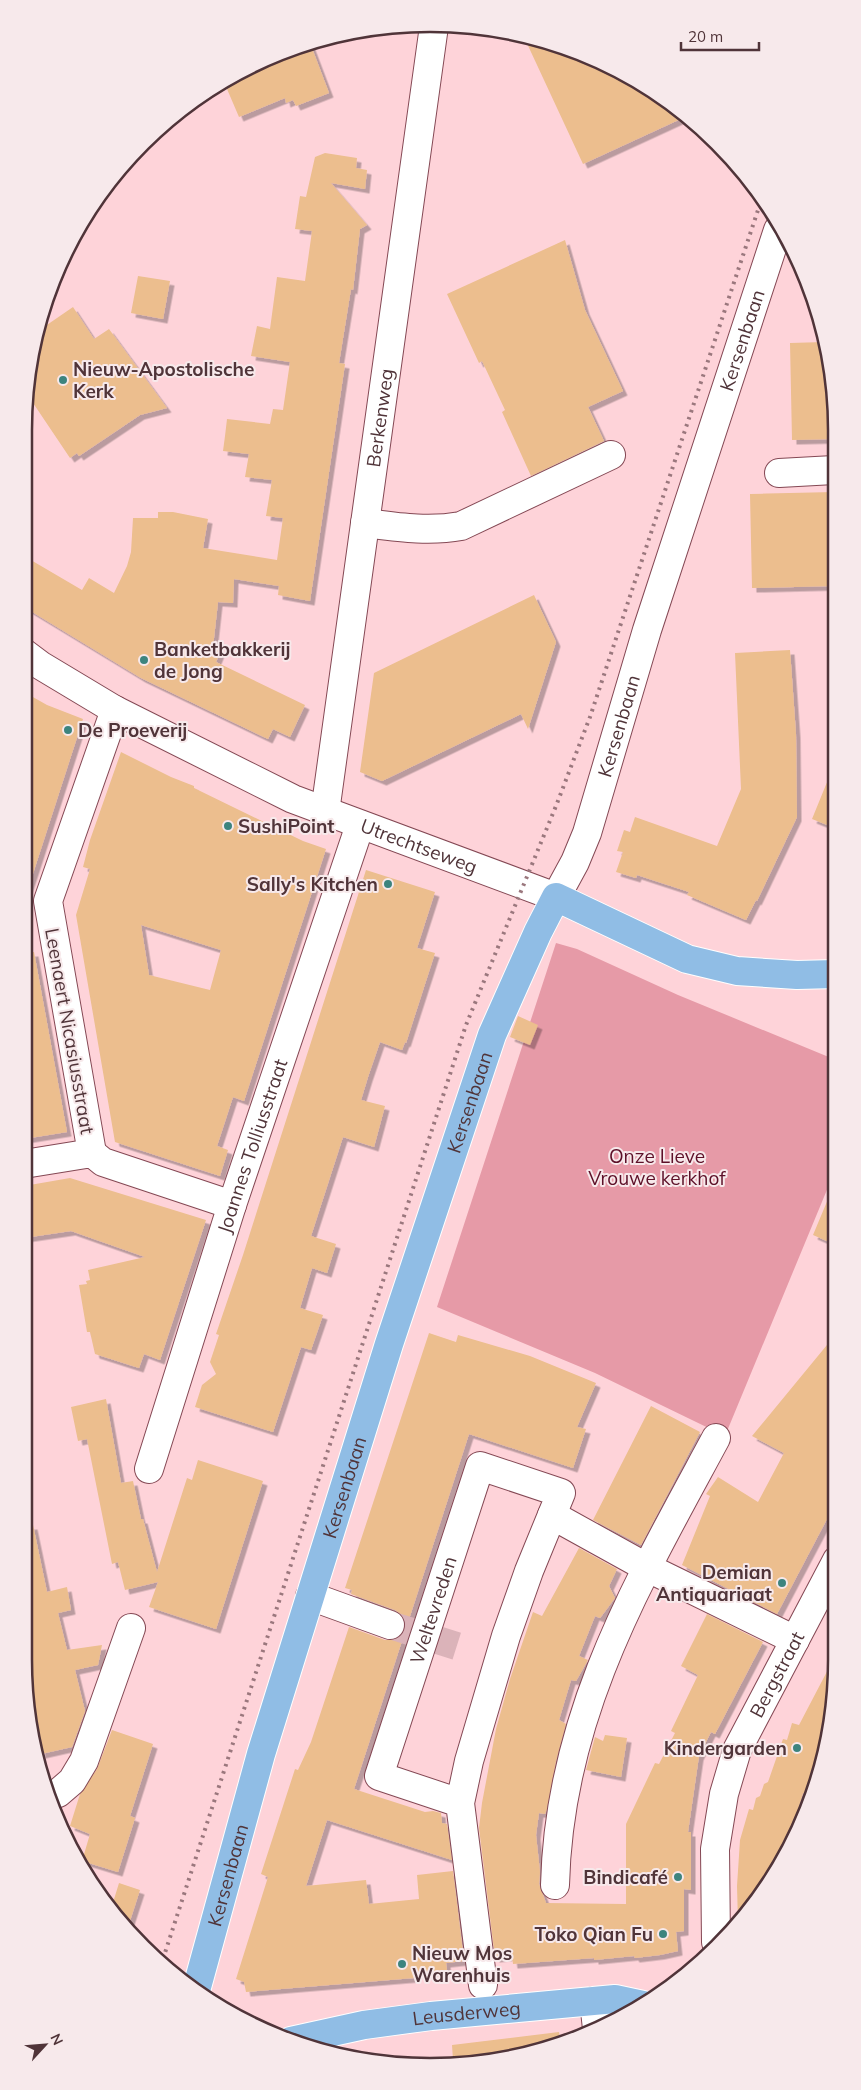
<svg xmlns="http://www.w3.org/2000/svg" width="861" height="2090" viewBox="0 0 861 2090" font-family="Mulish,sans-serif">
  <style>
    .green { fill: #e69aa7 }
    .building { fill: #ecbe8e; fill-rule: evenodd; filter: url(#shadow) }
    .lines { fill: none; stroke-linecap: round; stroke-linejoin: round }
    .minor-tunnel { stroke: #dbb3b9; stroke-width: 28; stroke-dasharray: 28 14; stroke-linecap: butt }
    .minor-casing { stroke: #844854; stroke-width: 30 }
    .major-casing { stroke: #fff; stroke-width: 30 }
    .minor { stroke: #fff; stroke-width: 28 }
    .major { stroke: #90bde5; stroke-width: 28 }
    .rail { stroke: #9a777d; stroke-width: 4; stroke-dasharray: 2.5 5; stroke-linecap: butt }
    .poi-dot { fill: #3d847e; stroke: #f7e9eb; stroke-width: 2 }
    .labels { text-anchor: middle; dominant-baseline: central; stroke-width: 4; stroke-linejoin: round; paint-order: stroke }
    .street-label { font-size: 19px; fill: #503439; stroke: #f7e9eb }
    .poi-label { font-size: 19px; font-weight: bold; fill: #503439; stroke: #f7e9eb; text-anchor: start }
    .park-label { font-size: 19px; fill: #5d1028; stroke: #f7e9eb }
    .rim { fill: none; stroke: #503439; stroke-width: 2.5 }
  </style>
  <defs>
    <filter id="shadow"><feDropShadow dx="4.5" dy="4.5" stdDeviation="0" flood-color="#0004"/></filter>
  </defs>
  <rect width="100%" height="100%" fill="#fed3d9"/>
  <path class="green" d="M556,943L577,949L678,995L836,1060V1168L725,1436L595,1373L437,1307Z"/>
  <path class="building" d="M524,37L561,45L656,92L685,117L583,164Z
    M310,43L329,93L296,106L293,100L286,103L285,98L239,117L224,82L250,66Z
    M325,153L357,158L356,168L367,170L365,189L331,183L367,225L360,229L353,290L351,289L339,363L345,364L310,601L278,595L279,586L234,579L233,603L218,602L213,647L221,650L216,662L305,705L290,737L273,729L268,739L141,678L24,607V556L82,590L89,578L114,593L127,566L131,552L133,518H158V512H173L208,519L203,548L277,560L283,518L266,516L272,480L245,477L249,454L223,451L225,436L227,419L270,424L273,409L283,410L290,362L251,356L257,326L270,329L277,277L305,281L312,231L295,229L300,196L306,197L315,157Z
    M565,240L585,310L623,391L588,407L604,441L531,476L502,412L505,410L482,361L479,363L447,294Z
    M138,276L170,281L163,319L131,313Z
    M73,307L94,339L109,329L167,408L140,415L79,456L77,453L70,458L29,397L41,329Z
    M824,342L834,377V439L792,440L790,343Z
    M834,492V586L752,588L750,494Z
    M534,595L556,642L528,729L521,714L382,781L360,772L374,673Z
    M790,650L796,734L797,817L757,901L756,900L746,920L687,895L689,892L637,875L636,878L616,872L623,852L617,851L624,830L630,832L635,817L717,846L741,789L735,653Z
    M24,692L47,705L83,719L28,889L24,888Z
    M121,752L171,777L194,786V788L303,841L326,849L244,1101L233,1097L217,1146L228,1150L220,1176L115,1142L76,915L90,869L83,867L90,840ZM141,925L221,950L210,990L149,975Z
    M834,765H835V828L812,819Z
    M366,870L435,892L417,948L435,953L406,1043L405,1042L402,1050L380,1042L368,1077L361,1100L385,1106L374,1147L343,1137L311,1236L336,1244L327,1273L312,1268L300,1308L323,1315L311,1350L301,1347L273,1432L195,1407L202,1385L216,1374L210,1362L219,1335L216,1334L243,1255Z
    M34,952L67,1132L24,1139V953Z
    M518,1016L538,1025L530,1045L510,1037Z
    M70,1178L206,1220L160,1360L144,1354L139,1368L95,1354L90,1332H87L79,1285L87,1284L86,1281L90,1280L88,1270L145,1257L71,1231L24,1238V1186Z
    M836,1180V1245L813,1235Z
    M429,1333L456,1342L458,1335L530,1356L596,1383L577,1427L586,1429L573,1468L469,1434L354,1789L425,1812L433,1811L441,1813L442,1823L447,1824L452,1860L327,1820L306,1886L366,1880L369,1904L419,1899L417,1875L453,1871L464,1961L446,1963L447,1970L414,1974V1978L246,1992L244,1982L236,1979L268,1877L261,1874L295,1769L298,1770L311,1742L349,1627L385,1640H392L400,1637L405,1630V1622L402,1615L395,1610L351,1594L352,1590L345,1588Z
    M836,1334L837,1500L777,1614L682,1565L710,1496L706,1494L718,1477L758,1502L784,1453L752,1436Z
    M106,1399L121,1483L133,1481L141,1519H143L157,1572L187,1478L192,1480L198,1460L263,1481L216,1629L149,1607L158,1582L125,1590L118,1562L112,1564L87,1439L78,1441L71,1407Z
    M651,1406L700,1432L641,1545L593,1520Z
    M33,1525L47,1592L67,1587L71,1610L58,1613L67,1650L102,1645L98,1665L75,1670L85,1711L72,1747L41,1754L39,1740L37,1741L24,1660V1526Z
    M579,1548L617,1569L609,1586L615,1598L600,1618L595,1616L579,1656L588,1660L576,1681L571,1680L559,1720L566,1724L556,1761L547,1809L545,1814L539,1813L536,1835L540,1872L539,1884L546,1903L626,1904V1824L655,1763L659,1764L675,1733L671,1731L698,1675L681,1666L707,1614L763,1642L715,1734L711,1732L699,1756L688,1832H691V1890L684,1889V1931L676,1932L678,1951L660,1955L635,1958L634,1956L594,1960V1958L513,1964L512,1956L495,1958L479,1828L482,1803L496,1729L510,1679L533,1612L542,1616Z
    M833,1660L837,1661L818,1779L813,1778L809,1794L803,1793L788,1843L753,1907L738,1922L737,1886L740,1840L749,1809L753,1810L756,1798L760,1796L764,1784L768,1782L783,1739L787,1740L792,1723L799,1725Z
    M112,1730L153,1744L130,1816L135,1818L118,1872L82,1861L90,1834L70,1826L80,1794L97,1769Z
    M605,1735L627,1738L621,1777L586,1770L595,1737L603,1741Z
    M119,1883L140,1890L127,1930L111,1909Z
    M559,2032L561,2043L510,2058L453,2060L452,2045Z"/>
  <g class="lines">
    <path class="minor-tunnel" d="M390,1625L466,1649"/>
    <defs>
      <g id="minor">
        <path d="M779,473L834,470"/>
        <path d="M365,523C397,527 428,532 461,526L611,455"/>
        <path id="s1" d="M24,653L40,665L115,710L293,799L556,897L575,862L587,833L647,630L778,230"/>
        <path id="s2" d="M325,812L434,26"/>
        <path d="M92,1153L48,901L115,710"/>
        <path d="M24,1164L92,1153L103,1162L232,1205"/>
        <path id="s3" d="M149,1469L232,1205L360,825"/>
        <path d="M552,1515L646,1567L795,1640"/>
        <path d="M310,1596L390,1625"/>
        <path d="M48,1797L58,1793L72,1781L84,1761L131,1628"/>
        <path id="s4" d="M460,1803L379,1776L480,1466L561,1493L529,1571L506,1636L469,1761L460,1803L483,1985"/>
        <path d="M555,1885C559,1715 638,1583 716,1438"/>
        <path id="s5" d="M716,1942L715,1849L724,1794L737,1750L837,1560"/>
        <path d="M594,2001L597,2029"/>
      </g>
      <g id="major">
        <path id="s6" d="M197,1987L261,1754L389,1344L492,1035L538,932L556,897L687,959L737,971L797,975L835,974"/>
        <path id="s7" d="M291,2041L364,2025L431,2016L615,1999L643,2005"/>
      </g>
    </defs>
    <use href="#minor" class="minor-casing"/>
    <use href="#major" class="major-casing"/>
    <use href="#minor" class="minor"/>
    <use href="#major" class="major"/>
    <path class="rail" d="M163,1959L466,1025L556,806L590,717L761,201"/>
  </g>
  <g class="poi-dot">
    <circle cx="63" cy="380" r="5"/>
    <circle cx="144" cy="660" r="5"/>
    <circle cx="68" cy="730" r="5"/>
    <circle cx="228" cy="826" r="5"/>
    <circle cx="388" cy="884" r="5"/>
    <circle cx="782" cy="1583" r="5"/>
    <circle cx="797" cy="1748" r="5"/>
    <circle cx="678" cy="1877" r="5"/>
    <circle cx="663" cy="1934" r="5"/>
    <circle cx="402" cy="1964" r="5"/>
  </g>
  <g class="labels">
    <g class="street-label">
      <text stroke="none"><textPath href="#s1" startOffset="1175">Kersenbaan</textPath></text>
      <text stroke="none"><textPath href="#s2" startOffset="398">Berkenweg</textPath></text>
      <text stroke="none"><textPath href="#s1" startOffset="770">Kersenbaan</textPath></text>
      <text stroke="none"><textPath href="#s1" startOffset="441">Utrechtseweg</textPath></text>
      <text transform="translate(70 1031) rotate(80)">Leenaert Nicasiusstraat</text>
      <text stroke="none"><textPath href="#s6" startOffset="926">Kersenbaan</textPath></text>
      <text stroke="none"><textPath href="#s3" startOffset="339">Joannes Tolliusstraat</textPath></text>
      <text stroke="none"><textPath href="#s6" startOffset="521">Kersenbaan</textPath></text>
      <text stroke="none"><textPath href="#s4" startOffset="260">Weltevreden</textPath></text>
      <text stroke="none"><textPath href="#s5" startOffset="280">Bergstraat</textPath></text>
      <text stroke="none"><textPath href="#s6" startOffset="116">Kersenbaan</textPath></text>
      <text stroke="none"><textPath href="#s7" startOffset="178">Leusderweg</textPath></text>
    </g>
    <g class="poi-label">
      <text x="73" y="369">Nieuw-Apostolische<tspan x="73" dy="22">Kerk</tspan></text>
      <text x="154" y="649">Banketbakkerij<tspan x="154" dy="22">de Jong</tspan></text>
      <text x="78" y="730">De Proeverij</text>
      <text x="238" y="826">SushiPoint</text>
      <text x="378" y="884" text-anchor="end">Sally's Kitchen</text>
      <text x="772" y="1572" text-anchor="end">Demian<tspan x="772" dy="22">Antiquariaat</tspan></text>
      <text x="787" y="1748" text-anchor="end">Kindergarden</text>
      <text x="668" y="1877" text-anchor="end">Bindicafé</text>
      <text x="653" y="1934" text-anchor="end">Toko Qian Fu</text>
      <text x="412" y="1953">Nieuw Mos<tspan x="412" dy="22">Warenhuis</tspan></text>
    </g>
    <g class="park-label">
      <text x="657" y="1156">Onze Lieve<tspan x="657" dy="22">Vrouwe kerkhof</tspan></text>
    </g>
  </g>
  <path d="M0 0H861V2090H0ZM430 32H430A398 398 0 0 1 828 430V1660A398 398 0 0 1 430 2058H430A398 398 0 0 1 32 1660V430A398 398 0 0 1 430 32Z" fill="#f7e9eb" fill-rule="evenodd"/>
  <path class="rim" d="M430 32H430A398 398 0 0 1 828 430V1660A398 398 0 0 1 430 2058H430A398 398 0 0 1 32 1660V430A398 398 0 0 1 430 32Z"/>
  <g transform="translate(45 2045) rotate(64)" stroke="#f7e9eb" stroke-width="4" paint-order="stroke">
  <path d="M0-4L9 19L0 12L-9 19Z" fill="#503439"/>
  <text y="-8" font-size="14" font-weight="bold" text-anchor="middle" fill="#503439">N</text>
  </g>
  <path d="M681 42v8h78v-8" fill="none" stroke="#503439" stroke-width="2.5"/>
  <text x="688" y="42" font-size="15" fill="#503439" stroke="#f7e9eb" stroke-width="4" paint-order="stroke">20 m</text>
</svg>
